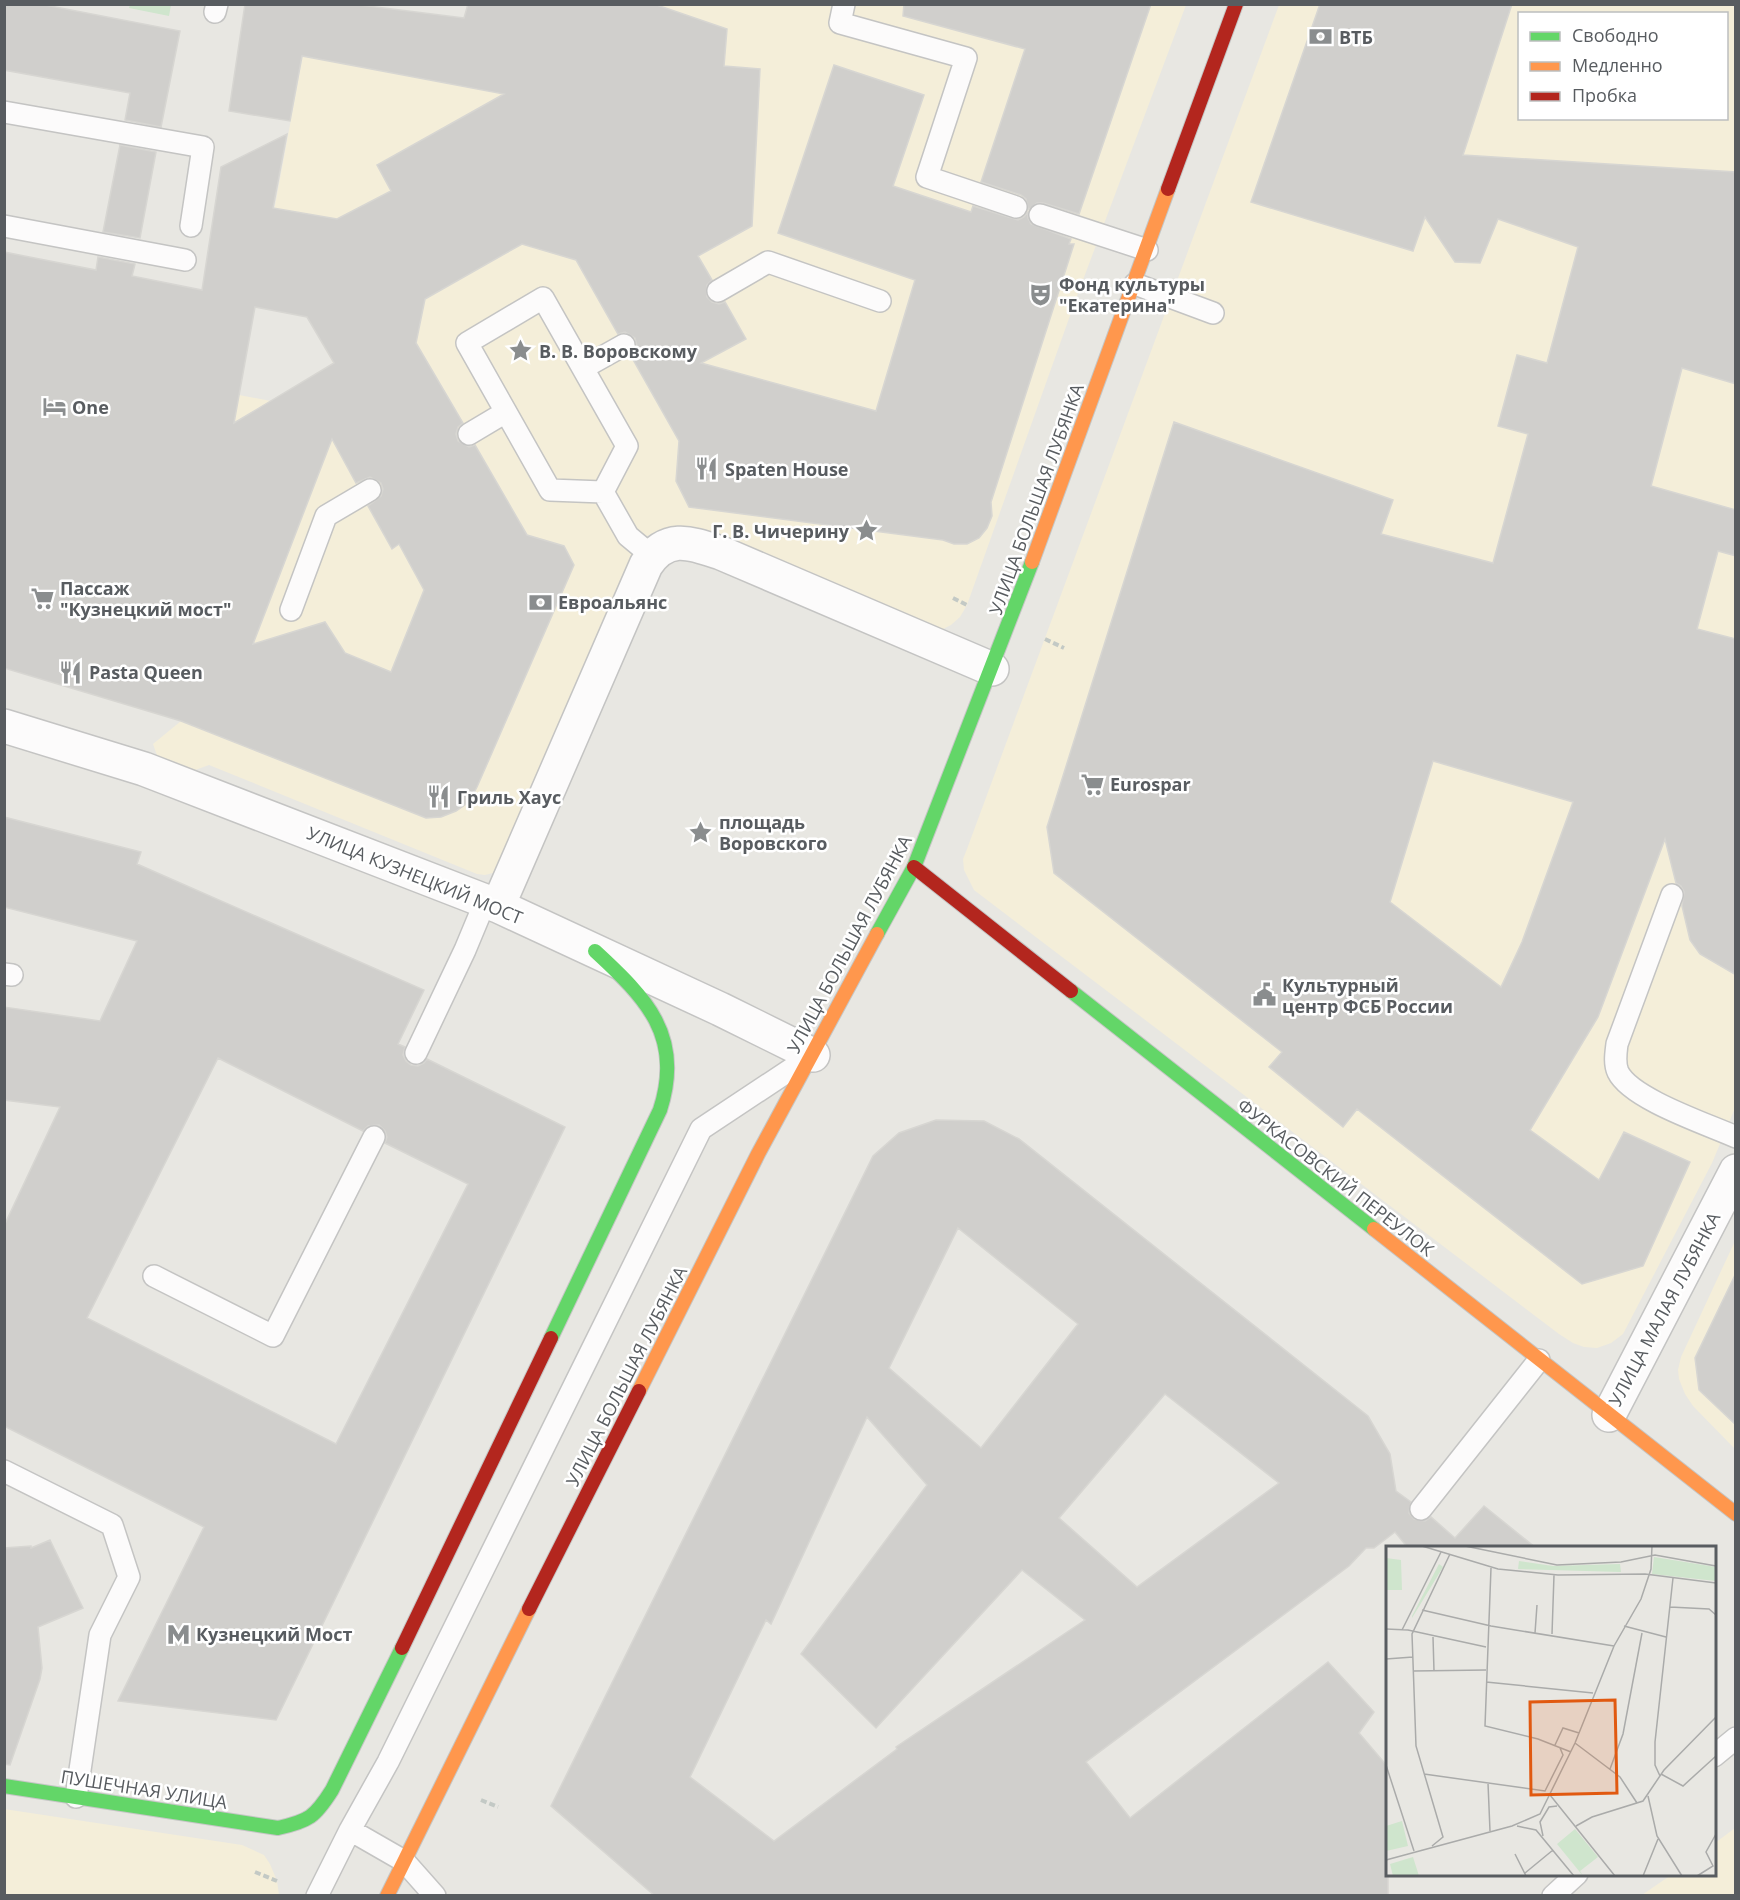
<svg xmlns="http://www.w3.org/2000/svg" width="1740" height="1900" viewBox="0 0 1740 1900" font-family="'Open Sans',sans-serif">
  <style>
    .commercial { fill: #f4eed9; fill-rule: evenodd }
    .green { fill: #cfe5cd }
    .building { fill: #d0cfcc; stroke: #d7d6d2; stroke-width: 1.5; fill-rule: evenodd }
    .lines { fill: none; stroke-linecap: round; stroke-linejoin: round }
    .lane-casing { stroke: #c4c4c3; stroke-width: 24 }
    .street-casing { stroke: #c4c4c3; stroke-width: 36 }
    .fast-casing { stroke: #c5c6c5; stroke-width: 16 }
    .slow-casing { stroke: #c5c6c5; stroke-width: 16 }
    .jam-casing { stroke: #c5c6c5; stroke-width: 16 }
    .path { stroke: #c3c9c5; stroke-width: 4; stroke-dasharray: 6 3; stroke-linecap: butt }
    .lane { stroke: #fcfbfb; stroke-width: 21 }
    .street { stroke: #fcfbfb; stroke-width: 33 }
    .fast { stroke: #63d668; stroke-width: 14 }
    .slow { stroke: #ff974d; stroke-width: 14 }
    .jam { stroke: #b3261e; stroke-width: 14 }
    .labels { text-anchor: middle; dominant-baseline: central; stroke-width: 5; stroke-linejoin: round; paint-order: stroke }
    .poi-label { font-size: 18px; font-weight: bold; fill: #585c60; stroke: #fff; text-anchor: start }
    .street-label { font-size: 18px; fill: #585c60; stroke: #fff }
    .inset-road { fill: none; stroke: #aaabaa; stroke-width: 1.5 }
    .view { fill: #e15910; fill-opacity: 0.15; stroke: #e15910; stroke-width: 3 }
    .inset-edge { fill: none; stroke: #585c60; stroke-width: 3 }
  </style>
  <rect width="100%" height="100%" fill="#e8e7e2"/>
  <path class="commercial" d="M527,5H1186L1077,296L967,605L960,617L951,625L943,629H936L671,528L657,531L643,538L634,550L500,864L493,873L485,875L477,874L209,765L187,773L160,764L153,744L181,721L239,395L271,401L333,363L307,317L256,307L303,55L505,94Z
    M1279,5H1735V1108L1712,1163L1623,1334L1611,1343L1597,1348L1584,1347L1573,1343L1559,1334L974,890L964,870L963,859L967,849ZM1520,14H1726V118H1520Z
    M1735,1241V1449L1693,1406L1685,1394L1679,1379L1678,1370L1681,1357Z
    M4,1809L242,1845L264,1855L270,1864L277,1881L279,1895H5Z
    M1735,1828V1895H1642L1671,1875L1714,1874L1715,1843Z"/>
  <path class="green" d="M130,5V4L171,5L169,16L129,8Z"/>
  <path class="building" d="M4,4H40L180,31L161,127L125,120L130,93L4,70Z
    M245,4H352L464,18L468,4H654L727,29L724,66L760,69L752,226L698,256L712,280L707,285V297L712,302L719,304L725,302L746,339L701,363L876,411L915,280L778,233L834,65L924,95L893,186L971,212L973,206L1018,220L1024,217L1028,212V218L1031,224L1071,239L1069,244H1074L991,502L992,516L987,528L979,538L967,544H954L943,540L689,507L676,481L679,441L631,356L637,346L635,338L625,332L618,334L576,260L522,244L425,299L416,343L463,423L458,427L456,434L458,441L469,447L475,445L527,535L564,546L574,565L477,787L469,802L456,811L441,817L426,818L181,721L4,668V252L96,270L98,257L135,264L132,276L202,290L221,167L287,134L273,208L337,219L391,191L377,165L504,94L302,56L290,121L229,111ZM255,307L307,317L334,363L234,423ZM332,439L356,483L370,477L381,483L383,489L381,496L368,506L392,549L399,544L424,590L391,672L345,653L325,622L253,644Z
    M904,4H1151L1079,214L1043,203H1037L1028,210L1026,199L1021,195L981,182L1025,49L903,16Z
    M1320,4H1512L1463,155L1736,172V384L1682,368L1651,486L1736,510V556L1718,551L1697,629L1736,639V975L1700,954L1690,940L1682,906L1684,892L1681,886L1676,883L1665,839L1598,1017L1530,1130L1599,1180L1624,1132L1690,1162L1643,1266L1582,1284L1357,1109L1343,1127L1269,1067L1282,1052L1054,873L1047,827L1174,422L1393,500L1381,534L1493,563L1528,434L1498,426L1517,355L1547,363L1578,247L1498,219L1480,263L1455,262L1425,217L1413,251L1251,202ZM1433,761L1573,802L1522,942L1501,987L1390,902Z
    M120,145L156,152L140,238L103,232Z
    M4,817L141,852L137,864L424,990L398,1044L405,1047L403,1055L406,1061L411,1065L418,1066L424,1063L427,1059L565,1127L276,1720L118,1701L204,1527L4,1426V1226L60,1107L4,1100V1007L100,1021L137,941L4,907ZM218,1058L363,1131L368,1126L379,1125L385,1131L387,1137L385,1143L468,1184L336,1444L87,1318Z
    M936,1120L984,1121L1019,1139L1368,1416L1390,1454L1396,1491L1411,1502L1409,1513L1414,1519L1425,1521L1431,1517L1455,1538L1484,1506L1536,1548H1408L1395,1532L1374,1548H1366L1349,1566L1086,1762L1130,1818L1328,1662L1374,1712L1359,1733L1388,1767V1896H655L551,1806L873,1156L899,1133ZM958,1228L1078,1324L981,1448L889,1368ZM1165,1394L1279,1483L1137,1587L1059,1518ZM867,1417L927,1485L801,1654L876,1728L1022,1570L1085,1620L896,1747L897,1749L774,1841L690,1777L766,1620L771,1624Z
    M1736,1273V1425L1699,1390L1695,1358Z
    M50,1540L83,1608L38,1627L42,1668L40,1679L10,1765L4,1764V1548L31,1546V1548Z"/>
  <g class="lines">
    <defs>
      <path id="lane" d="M844,4L840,23L966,58L927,177L1016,207
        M215,12L217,4
        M4,112L203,147L191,226
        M1040,215L1147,250
        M4,226L185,260
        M1135,284L1213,313
        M718,291L768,262L880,301
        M543,298L627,446L603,492L550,490L467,343Z
        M583,368L624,345
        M469,434L506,412
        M603,492L628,536L652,556
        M291,610L326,516L370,490
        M1672,895L1617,1044C1616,1053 1614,1063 1618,1072C1631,1099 1707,1124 1736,1137
        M4,974L12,975
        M416,1053L465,950L485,902
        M154,1276L273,1336L374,1137
        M4,1471L112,1525L129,1577L100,1635L76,1797
        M1421,1509L1539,1360
        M1714,1756L1736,1738
        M350,1830L404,1861L435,1896
        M317,1896L350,1830L388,1762L701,1129L805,1060
        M1553,1896L1577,1874"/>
      <path id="street" d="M4,726L144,769L498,906L720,1009L813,1055
        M498,906L646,565C667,533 691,543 721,553L992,669
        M1609,1415L1736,1171"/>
      <path id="fast" d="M877,934L914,867L1032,562
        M1071,991L1374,1229
        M551,1338L660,1110C684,1036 646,998 595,951
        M4,1786L278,1828C309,1821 315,1817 332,1790L402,1648"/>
      <path id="slow" d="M1032,562L1168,189
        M1374,1229L1736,1514
        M639,1391L758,1154L877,934
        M387,1896L529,1609"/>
      <path id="jam" d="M1168,189L1236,4
        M914,867L1071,991
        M529,1609L639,1391
        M402,1648L551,1338"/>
    </defs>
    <use href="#lane" class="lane-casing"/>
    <use href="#street" class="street-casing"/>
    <use href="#fast" class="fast-casing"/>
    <use href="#slow" class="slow-casing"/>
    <use href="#jam" class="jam-casing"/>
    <path class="path" d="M953,598L967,605
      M1045,639L1064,648
      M481,1800L498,1807
      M255,1872L277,1881"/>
    <use href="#lane" class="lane"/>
    <use href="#street" class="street"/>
    <use href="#fast" class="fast"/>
    <use href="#slow" class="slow"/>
    <use href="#jam" class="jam"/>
  </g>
  <defs>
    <symbol id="bank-bare" viewBox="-9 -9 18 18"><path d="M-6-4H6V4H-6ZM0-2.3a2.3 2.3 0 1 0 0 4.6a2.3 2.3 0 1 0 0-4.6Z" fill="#8a8d8e" stroke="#fff" stroke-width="2.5" paint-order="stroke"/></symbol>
    <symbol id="theatre-bare" viewBox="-9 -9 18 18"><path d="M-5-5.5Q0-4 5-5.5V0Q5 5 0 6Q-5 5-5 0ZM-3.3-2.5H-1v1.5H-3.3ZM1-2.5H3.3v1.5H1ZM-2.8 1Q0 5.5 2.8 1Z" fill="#8a8d8e" stroke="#fff" stroke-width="2.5" paint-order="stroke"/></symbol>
    <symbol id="sight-bare" viewBox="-9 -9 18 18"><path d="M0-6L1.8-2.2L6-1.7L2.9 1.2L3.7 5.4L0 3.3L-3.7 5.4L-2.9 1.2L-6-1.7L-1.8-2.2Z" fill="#8a8d8e" stroke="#fff" stroke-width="2.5" paint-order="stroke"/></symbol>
    <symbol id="hotel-bare" viewBox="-9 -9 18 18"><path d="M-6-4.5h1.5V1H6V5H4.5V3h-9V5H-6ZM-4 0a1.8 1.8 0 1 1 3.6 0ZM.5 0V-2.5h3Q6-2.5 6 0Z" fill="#8a8d8e" stroke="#fff" stroke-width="2.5" paint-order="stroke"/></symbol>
    <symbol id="restaurant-bare" viewBox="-9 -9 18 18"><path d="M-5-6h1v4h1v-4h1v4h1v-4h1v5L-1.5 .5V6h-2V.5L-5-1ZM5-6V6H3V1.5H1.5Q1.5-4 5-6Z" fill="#8a8d8e" stroke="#fff" stroke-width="2.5" paint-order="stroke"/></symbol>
    <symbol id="supermarket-bare" viewBox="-9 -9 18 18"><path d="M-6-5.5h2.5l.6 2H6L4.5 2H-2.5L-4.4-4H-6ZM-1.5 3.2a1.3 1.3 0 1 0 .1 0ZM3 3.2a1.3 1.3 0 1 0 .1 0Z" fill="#8a8d8e" stroke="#fff" stroke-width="2.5" paint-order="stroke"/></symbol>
    <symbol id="civic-bare" viewBox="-9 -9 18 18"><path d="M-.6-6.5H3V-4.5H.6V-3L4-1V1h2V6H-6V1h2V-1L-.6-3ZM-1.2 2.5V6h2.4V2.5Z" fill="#8a8d8e" stroke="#fff" stroke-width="2.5" paint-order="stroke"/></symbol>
    <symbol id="metro-bare" viewBox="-9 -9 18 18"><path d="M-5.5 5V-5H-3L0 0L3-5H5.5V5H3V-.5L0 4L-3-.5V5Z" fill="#8a8d8e" stroke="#fff" stroke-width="2.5" paint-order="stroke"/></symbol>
  </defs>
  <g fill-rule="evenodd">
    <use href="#bank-bare" x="1304" y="20" width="33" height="33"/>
    <use href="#theatre-bare" x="1024" y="278" width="33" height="33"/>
    <use href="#sight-bare" x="504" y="334" width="33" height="33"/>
    <use href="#hotel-bare" x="38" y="390" width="33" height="33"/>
    <use href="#restaurant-bare" x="690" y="452" width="33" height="33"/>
    <use href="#sight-bare" x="850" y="514" width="33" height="33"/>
    <use href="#supermarket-bare" x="26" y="582" width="33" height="33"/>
    <use href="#bank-bare" x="524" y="586" width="33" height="33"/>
    <use href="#restaurant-bare" x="54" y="656" width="33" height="33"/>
    <use href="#supermarket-bare" x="1076" y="768" width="33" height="33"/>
    <use href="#restaurant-bare" x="422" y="780" width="33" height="33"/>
    <use href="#sight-bare" x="684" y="816" width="33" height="33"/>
    <use href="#civic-bare" x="1248" y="978" width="33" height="33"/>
    <use href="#metro-bare" x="162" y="1618" width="33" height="33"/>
  </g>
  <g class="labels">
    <g class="poi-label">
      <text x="1339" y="37">ВТБ</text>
      <text x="1059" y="284">Фонд культуры<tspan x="1059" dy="21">"Екатерина"</tspan></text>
      <text x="539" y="351">В. В. Воровскому</text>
      <text x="72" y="407">One</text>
      <text x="725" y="469">Spaten House</text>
      <text x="849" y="531" text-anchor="end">Г. В. Чичерину</text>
      <text x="60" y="588">Пассаж<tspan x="60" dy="21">"Кузнецкий мост"</tspan></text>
      <text x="558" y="602">Евроальянс</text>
      <text x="89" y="672">Pasta Queen</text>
      <text x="1110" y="784">Eurospar</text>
      <text x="457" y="797">Гриль Хаус</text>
      <text x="719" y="822">площадь<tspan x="719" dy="21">Воровского</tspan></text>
      <text x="1282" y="985">Культурный<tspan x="1282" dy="21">центр ФСБ России</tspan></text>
      <text x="196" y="1634">Кузнецкий Мост</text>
    </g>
    <g class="street-label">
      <text transform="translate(1036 499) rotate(-70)">УЛИЦА БОЛЬШАЯ ЛУБЯНКА</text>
      <text transform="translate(415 875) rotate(22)">УЛИЦА КУЗНЕЦКИЙ МОСТ</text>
      <text transform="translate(849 944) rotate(-62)">УЛИЦА БОЛЬШАЯ ЛУБЯНКА</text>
      <text transform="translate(1336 1177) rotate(38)">ФУРКАСОВСКИЙ ПЕРЕУЛОК</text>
      <text transform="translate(1664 1309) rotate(-62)">УЛИЦА МАЛАЯ ЛУБЯНКА</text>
      <text transform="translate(626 1376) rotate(-63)">УЛИЦА БОЛЬШАЯ ЛУБЯНКА</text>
      <text transform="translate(144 1789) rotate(9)">ПУШЕЧНАЯ УЛИЦА</text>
    </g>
  </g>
  <g transform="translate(1386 1546)">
    <rect width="330" height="330" fill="#e8e7e2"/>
    <path d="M268,11L330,21V35L266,28ZM0,12L15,14L16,44H0ZM133,15L167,20L234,18L235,26L132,23ZM53,18L57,21L26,72V70ZM16,275L22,300L0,305V280ZM189,283L212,311L194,325L197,330L171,298ZM27,311L33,330H7L4,318Z" fill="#cfe5cd"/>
    <path class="inset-road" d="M36,0L112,23L172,29L259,28L330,37M79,0L171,19L235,16L269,9L330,20M105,22L99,180L152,193L185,206M284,61L323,63L330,69M36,64L105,80L228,100M238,80L280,91M0,83L22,84L100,101M16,84L55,6M149,87L151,59M166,88L168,29M47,91L48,125M0,113L27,111M27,125L100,124M100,136L207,147M189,197L234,231L251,257M169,199L177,182L193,187M0,219L28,305M224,223L237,188L256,87M38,228L159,245L177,209L174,202M275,228L297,240L330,210M274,230L269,219V196L287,32M102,237L104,285M164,249L229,330M262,250L271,290L296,330M131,280L150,284L188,330M190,280L206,271L257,255L278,224L330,171M157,290L154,276L163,261L171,260M46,300L57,291L30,200L26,88L64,8M129,308L140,330M0,314L126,280L154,268L189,197L228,100L255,53L265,23L266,0M139,327L167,304M257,330L272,293M311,330L327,320L320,306L330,288"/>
    <path class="view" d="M229,154L231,247L145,249L144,156Z"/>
    <rect width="330" height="330" class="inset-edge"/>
  </g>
  <rect width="1740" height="1900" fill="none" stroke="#585c60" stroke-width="12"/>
  <rect x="1518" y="12" width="210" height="108" fill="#ffffff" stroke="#bcbebf" stroke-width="1.5"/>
  <rect x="1530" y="32" width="30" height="9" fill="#63d668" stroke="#bcbebf" stroke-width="1.5"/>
  <text x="1572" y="42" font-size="18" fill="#585c60">Свободно</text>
  <rect x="1530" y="62" width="30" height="9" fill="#ff974d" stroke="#bcbebf" stroke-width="1.5"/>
  <text x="1572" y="72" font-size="18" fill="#585c60">Медленно</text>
  <rect x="1530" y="92" width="30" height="9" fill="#b3261e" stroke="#bcbebf" stroke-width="1.5"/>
  <text x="1572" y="102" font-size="18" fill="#585c60">Пробка</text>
</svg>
